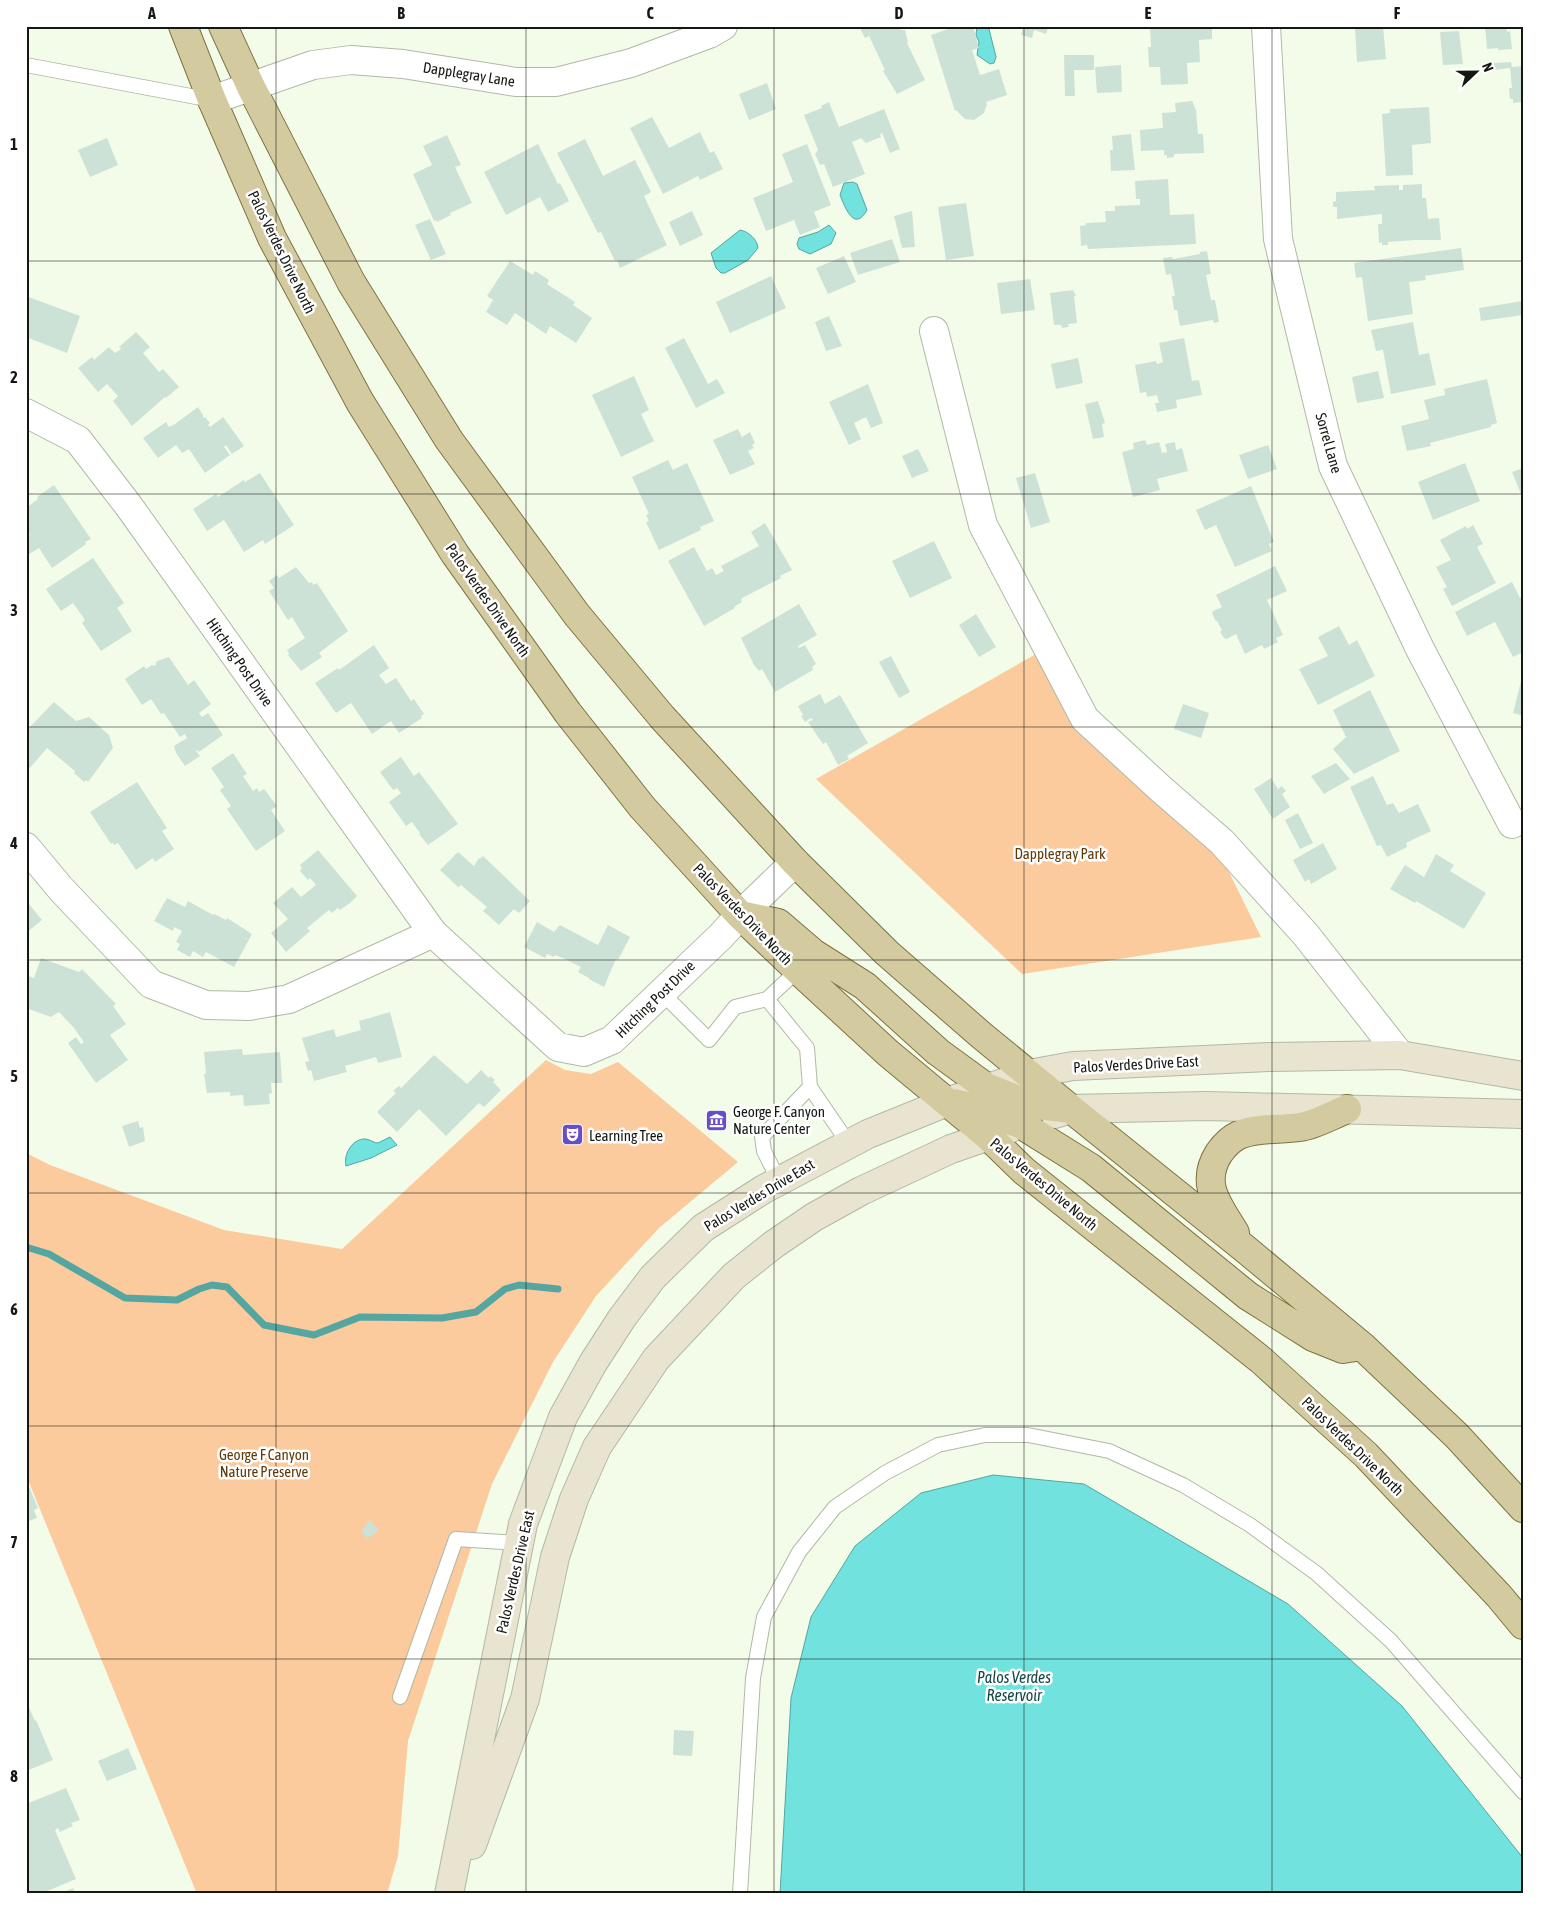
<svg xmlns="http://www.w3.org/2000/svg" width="1549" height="1920" viewBox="0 0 1549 1920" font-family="'Asap Condensed',sans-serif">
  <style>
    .green { fill: #fbcb9d }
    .water { fill: #71e2de; stroke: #55a5a1 }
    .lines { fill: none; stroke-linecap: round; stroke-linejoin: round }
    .stream { stroke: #55a5a1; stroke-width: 7 }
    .building { fill: #cde2d6 }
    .service-casing { stroke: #b0b9a7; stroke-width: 16 }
    .minor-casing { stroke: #b0b9a7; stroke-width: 30 }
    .secondary-casing { stroke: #b0b9a7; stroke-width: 30 }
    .primary-casing { stroke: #7d7444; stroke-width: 30 }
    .service { stroke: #fff; stroke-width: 14 }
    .minor { stroke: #fff; stroke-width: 28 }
    .secondary { stroke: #e9e4cf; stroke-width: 28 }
    .primary { stroke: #d3ca9f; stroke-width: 28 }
    .grid { fill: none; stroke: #151812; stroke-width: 1; stroke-opacity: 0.55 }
    .labels { text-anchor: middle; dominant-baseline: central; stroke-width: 5; stroke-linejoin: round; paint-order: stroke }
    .street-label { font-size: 15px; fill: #151812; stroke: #fff }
    .park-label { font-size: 15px; fill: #613a0a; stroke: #fff }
    .poi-label { font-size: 15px; fill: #151812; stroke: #fff; text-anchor: start }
    .water-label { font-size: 16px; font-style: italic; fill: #124644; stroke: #fff }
    .neatline { fill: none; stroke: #151812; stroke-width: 2 }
    .grid-label { font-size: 16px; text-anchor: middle; font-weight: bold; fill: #151812 }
  </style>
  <rect width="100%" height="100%" fill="#f3fce9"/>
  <path class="green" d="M1043,650L1085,734L1194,801L1261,937L1022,974L816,779Z
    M546,1060L565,1070L591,1074L618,1062L738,1162L659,1228L596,1296L553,1362L492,1484L408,1741L398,1856L387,1894H197L26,1475V1153L50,1165L224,1230L342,1249Z"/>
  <path class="water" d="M977,26H987L989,29L996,57L994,63L990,64L977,55L979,42L976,35Z
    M853,182L857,184L867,210C854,233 845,207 840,195L844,183Z
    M829,225L836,233L831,244L810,254L799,249L797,244L799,238L818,232Z
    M740,230C749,232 757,239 758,248L748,260L725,273H721L716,268L711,253Z
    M390,1137L397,1145L371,1158L346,1166C343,1154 353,1138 366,1139C371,1140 374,1143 378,1143Z
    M993,1475L1084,1484L1288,1604L1402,1706L1523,1858V1894H780L791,1698L811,1617L855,1546L921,1493Z"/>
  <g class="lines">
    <path class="stream" d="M26,1247L49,1254L125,1298L177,1300L199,1289L212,1285L227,1287L264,1325L314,1335L360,1317L442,1318L476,1312L505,1289L519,1285L558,1289"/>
  </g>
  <path class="building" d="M859,26H899L901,30H905L908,42L907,43L925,80L897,94L883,71L885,70L869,36L865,38Z
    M957,26H973L979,48L972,50L980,75L999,69L1007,95L986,102L987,104L984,113L974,120L965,119L956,110L955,111L931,35Z
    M1020,26H1049L1046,34L1034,30L1032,38L1021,35L1023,28Z
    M1150,26H1212V39L1199,40L1200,62L1187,63L1188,84L1161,85L1160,67H1149L1148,47H1151Z
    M1366,26H1383L1386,59L1357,62L1355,28Z
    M1485,26H1506L1507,32L1510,31L1512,49L1498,50V48L1487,49Z
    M1459,31L1463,64L1443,65L1440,32Z
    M1064,55H1094V70H1074L1075,96H1065Z
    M1511,62L1512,67L1523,66V102L1513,103V99H1510L1509,88H1512L1510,68L1494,70V63Z
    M1121,65L1122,92L1097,93L1095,67Z
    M767,83L776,109L749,120L739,94Z
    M1192,101L1196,110L1198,134H1203L1204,153L1174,154V157L1167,158V155H1164V150L1141,151L1140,130L1163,128L1162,113L1176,112L1175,103Z
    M829,102L839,127L884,109L900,149L890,153L882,133L880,134L881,137L866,143L861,138L852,142L865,174L833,187L824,164L820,165L815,154L818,150L804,115L822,108L821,106Z
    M1429,107L1431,143L1412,145L1413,175L1386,176L1382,114L1390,113V109Z
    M652,117L669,148L700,132L710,153L714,151L723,169L700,180L698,176L663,194L630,128Z
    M1131,134L1135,170L1111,171L1110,150H1113L1112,136Z
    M447,135L461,165L455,167L472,203L450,213L451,215L437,222L436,220L434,221L413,174L432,165L423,146Z
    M107,138L118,165L90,177L78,150Z
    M585,139L603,176L635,160L651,192L644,196L667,245L620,268L617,260L615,261L601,232L598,233L557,153Z
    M538,144L558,184L560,183L569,201L548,212L540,197L506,215L484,172Z
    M807,144L831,205L814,212L820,227L800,235L794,220L766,231L753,198L793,182L782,154Z
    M1168,179L1170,215L1194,214L1196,244L1088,249L1087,245L1081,246L1080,226L1086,225V223L1106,222L1105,211H1115V206L1140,205V199H1136L1135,181Z
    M1422,184V198H1426L1428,219L1439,218L1441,240H1415L1388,242V245H1382V242L1379,243L1378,224H1382V214L1337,219V207H1333V202L1336,201V192L1375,190L1374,186L1399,185V190H1403V185Z
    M966,203L974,256L946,260L938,207Z
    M692,211L703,235L680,246L669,222Z
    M912,211L915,247L902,248L894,216Z
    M430,219L446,254L431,260L415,225Z
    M892,239L900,262L858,275L850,253Z
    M1461,248L1464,270L1425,276L1426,280L1409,282L1413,314L1368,321L1362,277L1356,278L1354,263Z
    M1207,251L1211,274L1206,275L1211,300H1215L1219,322L1214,323L1213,320L1180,326L1177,310H1174L1172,296H1175L1171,274L1166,275L1163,258L1172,257L1173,259L1200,254V252Z
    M844,256L856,282L828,294L816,268Z
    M510,261L533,275L535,271L549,280L547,284L575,302L573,305L592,318L576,343L550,326L546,334L515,313L507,325L486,312L493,300L487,296Z
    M771,276L786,308L730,333L716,302Z
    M1030,279L1035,310L1001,314L997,283Z
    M1073,290L1076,296H1074L1077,323L1068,324L1069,327L1062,328L1061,325H1054L1050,293Z
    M26,296L80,316L67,353L26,337Z
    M1523,301V315L1481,321L1479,308Z
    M829,316L842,346L826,351L815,322Z
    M1413,322L1419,355L1429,353L1436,385L1391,394L1383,350L1376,351L1371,330Z
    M136,332L150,347L143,353L159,372L163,369L179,387L166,398L165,397L132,426L113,401L118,396L107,384L98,392L78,368L92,357L94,360L109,347L115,353L121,349L119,347Z
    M684,338L708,384L717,379L725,393L696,408L665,348Z
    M1184,338L1192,381L1199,380L1202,395L1176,400L1177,408L1157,412L1155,403H1159L1157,395L1147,397L1146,392L1140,393L1135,365L1156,361L1157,364L1163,362L1159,343Z
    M1078,358L1083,383L1056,389L1051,364Z
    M1378,371L1384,398L1357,403L1352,377Z
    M634,376L649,410L641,414L654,441L621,457L592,395Z
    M1487,379L1497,423L1491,425V427L1430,443L1431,446L1407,451L1401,426L1429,419L1424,400L1445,395L1444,389Z
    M868,384L883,423L871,428L866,417L854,423L861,439L849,445L829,402Z
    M1098,401L1105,423L1102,424L1104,437L1093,439L1085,404Z
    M198,407L203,415V418L205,417L210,423L208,425L210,427L223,417L244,446L232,454L226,445L224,447L230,455L205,473L189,449L182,453L176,445L158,458L143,438L166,422L169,427L175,424Z
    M738,429L742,437L750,432L755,443L752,445L754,448L748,451L755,464L730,475L713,440Z
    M1145,440L1147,445L1159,442L1162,453L1167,452L1165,444L1175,442L1176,450L1182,448L1188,471L1157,479L1160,490L1133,497L1122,452L1134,449L1133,443Z
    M1268,445L1277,469L1248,479L1239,455Z
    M918,449L929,471L912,478L902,456Z
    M668,460L673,470L687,463L714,521L700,527L701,530L659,550L646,522L649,521L646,515L649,514L632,477Z
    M1465,463L1480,501L1433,520L1418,482Z
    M1523,468V499L1512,472Z
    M260,473L294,525L265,544L263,540L244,552L224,520L207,531L193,509L216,494L218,497L244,480L245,482Z
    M1035,473L1050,522L1031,528L1016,478Z
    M54,485L91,539L85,542L86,544L52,568L39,548L26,556V537L30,535L26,530V508L38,499L37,497Z
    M1251,486L1274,542L1269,544L1272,551L1235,567L1216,525L1205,530L1196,510Z
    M765,523L792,570L780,576L781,578L742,598L741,600L742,602L734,607L735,608L704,626L668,561L694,547L707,571L712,568L716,575L724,571L721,566L759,546L751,532Z
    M1473,525L1483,544L1477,547L1496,583L1452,606L1443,589L1447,587L1436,567L1451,560L1440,540L1466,526L1467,529Z
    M934,541L952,578L910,598L892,561Z
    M93,558L124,603L117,608L132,631L101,651L82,623L85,620L73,603L61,611L46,589Z
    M1275,566L1287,591L1267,600L1283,635L1276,638L1278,642L1264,649L1262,645L1245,654L1236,634L1227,639L1224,638L1220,632L1222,630L1217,621L1215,620L1212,613L1213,611L1222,607L1216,595Z
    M296,567L309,583L312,582L313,585L317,583L348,631L319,653L322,657L301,671L288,655L289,654L287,650L305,638L292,617L288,620L269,591L274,588L269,581L277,575L279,578Z
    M1512,582L1520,598L1523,597V652L1513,657L1495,622L1467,636L1455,612Z
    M799,604L817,635L798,646L799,648L805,645L816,664L812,667L813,670L775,692L762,669L759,671L754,665L741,638Z
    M976,614L996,647L979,657L959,625Z
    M1339,626L1349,645L1357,640L1375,676L1318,705L1299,669L1328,656L1318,637Z
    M374,645L389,668L379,675L386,684L396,678L411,701L414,699L424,714L421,716L422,718L399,733L391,721L372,734L351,703L336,713L315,683L338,668L339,670Z
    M891,656L910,692L899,698L879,662Z
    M169,657L188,685L194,680L211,704L199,713L202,717L208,713L223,735L199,752L197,750L196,751L200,756L185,766L176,753L174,746L187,738L185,734L180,737L164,713L161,714L151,699L142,705L125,679L144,666L146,669L152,665L155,666L157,661Z
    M1521,681L1523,682V716L1513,713Z
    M1370,690L1400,751L1354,774L1333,749L1346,737L1333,710Z
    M820,694L825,704L840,695L868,743L847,756L849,759L838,765L826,742L823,744L808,722L813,720L811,718L805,722L801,716L803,715L798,706Z
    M54,702L76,721L89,717L109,735L113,748L88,782L86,780L84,782L74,773L75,771L47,748L30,768L26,764V731Z
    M1183,704L1209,713L1201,738L1174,729Z
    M233,753L247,774L243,776L253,791L257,788L259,792L264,789L277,806L271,810L285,831L256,851L227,809L231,806L220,790L224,787L211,768Z
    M401,757L414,776L419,772L458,824L428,845L419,834L420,833L412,822L406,826L389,802L401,793L397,788L393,790L380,772Z
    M1336,763L1350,779L1324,794L1311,776Z
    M1373,776L1387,805L1393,803L1399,813L1418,804L1431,831L1406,843L1407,847L1387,857L1381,845L1377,846L1350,787Z
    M1271,778L1278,789L1282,786L1286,791L1282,794L1290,807L1273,819L1254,789Z
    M137,782L167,828L162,831L174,849L155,862L153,858L136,870L118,843L114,845L113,843L111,844L90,812Z
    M1298,813L1313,843L1300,849L1285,820Z
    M1323,843L1337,869L1311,884L1309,879L1305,882L1293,860Z
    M318,850L357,896L350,903L340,910L338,908L332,913L329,910L307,928L310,931L286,952L271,933L288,919L273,903L292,887L301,897L316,885L310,878L308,880L300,871L302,868L300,865Z
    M458,852L474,866L479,858L480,859L483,856L530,901L519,913L514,909L499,925L483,911L487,907L461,885L458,887L440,870Z
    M1436,854L1454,865L1450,871L1486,893L1464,929L1416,901L1415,903L1390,889L1405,865L1424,877Z
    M167,898L185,907L188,901L213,915L214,914L226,920L227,918L252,934L234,967L206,952L203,957L193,951L190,957L177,950L180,944L176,942L182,931L174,927L173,931L154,921Z
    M29,904L42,920L26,933V907Z
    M537,922L554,932L560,925L598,945L608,925L630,937L618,960L616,959L604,987L589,979V978L578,972L581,967L563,958L555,955L554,957L547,954L545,958L524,947Z
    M41,958L79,972L82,969L116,1004L113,1006L126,1024L110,1035L128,1060L96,1083L68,1043L76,1037L81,1044L84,1042L74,1028L59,1012L51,1017L26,1008V975L34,978Z
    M390,1012L402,1057L378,1063L376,1057L345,1066L347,1072L314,1081L311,1070L308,1071L305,1062L309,1061L302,1038L334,1029L336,1037L361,1030L359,1021Z
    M242,1049L243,1055L280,1052L282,1083H271L272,1093L269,1094L270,1104L244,1106L243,1095L230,1096V1092L207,1093L204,1074H206L204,1052Z
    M434,1055L467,1084L481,1070L489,1078L490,1076L495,1080L493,1082L501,1090L484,1107L479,1103L446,1136L419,1109L397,1132L377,1112L396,1093L393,1091L399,1086L401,1088Z
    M138,1121L140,1128L143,1127L145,1141L129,1147L122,1126Z
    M26,1479L38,1508L34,1510L37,1518L29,1521L26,1515Z
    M370,1520L379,1531L367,1538L361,1531Z
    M26,1701L35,1721L36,1720L53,1760L26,1771Z
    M674,1730L694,1731L692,1756L673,1755Z
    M128,1748L137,1769L107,1781L98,1761Z
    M66,1788L80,1820L71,1823L73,1826L60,1832L58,1828L55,1830L76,1879L40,1894H30L26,1884V1804Z
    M73,1888L75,1894H60Z"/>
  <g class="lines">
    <defs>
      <path id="service" d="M26,65L212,100
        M662,993L709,1040L735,1007L767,999L798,970
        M767,999L807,1048L810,1087
        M779,1181L764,1151L762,1137L810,1087L849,1144
        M400,1697L456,1539L519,1543
        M740,1894L753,1678L764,1617L799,1552L835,1507L885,1473L938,1445L985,1435H1028L1109,1451L1183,1485L1250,1525L1316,1573L1391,1641L1523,1792"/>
      <path id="minor" d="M1266,26L1278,239L1333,466L1420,649L1512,824
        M212,100L313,65L351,60L403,64L516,82H556L631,63L709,34L723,26
        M934,331L983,525L1085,719L1161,789L1222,842L1306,935L1400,1055
        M26,413L78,440L128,505L433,933L289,999L249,1006L206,1005L151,984L61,889L26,847
        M433,933L558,1047L584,1052L612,1040L721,936L740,915L795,862"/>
      <path id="secondary" d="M1055,1114L1071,1109L1206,1106L1523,1114
        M472,1845L525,1699L555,1557L574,1499L597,1447L656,1359L734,1276L773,1245L814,1217L861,1191L951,1149L1009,1129
        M449,1894L523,1524L563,1417L593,1363L622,1318L653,1277L703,1228L764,1189L868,1134L947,1102L1029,1074L1073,1066L1269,1057L1400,1055L1523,1076"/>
      <path id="primary" d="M183,26L212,100L272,238L360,402L455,554L568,713L642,807L740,915L798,970L888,1053L988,1136L1024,1171L1261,1360L1366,1455L1499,1596L1523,1625
        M223,26L251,87L351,282L449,440L577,615L662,717L795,862L887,953L981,1035L1071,1109L1244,1248L1362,1346L1457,1436L1523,1508
        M740,915L778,923L813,953L865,986L938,1052L986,1087L1028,1104L1071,1109
        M953,1103L979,1109L1022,1125L1091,1168L1248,1296L1313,1337L1343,1349L1362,1346
        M1235,1233C1219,1206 1199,1184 1219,1153C1224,1146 1230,1139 1239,1135C1258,1127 1280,1130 1300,1127C1315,1125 1332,1115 1347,1109"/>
    </defs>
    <use href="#service" class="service-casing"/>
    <use href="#minor" class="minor-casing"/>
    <use href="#secondary" class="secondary-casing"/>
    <use href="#primary" class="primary-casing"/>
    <use href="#service" class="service"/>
    <use href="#minor" class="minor"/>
    <use href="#secondary" class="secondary"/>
    <use href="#primary" class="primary"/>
  </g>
  <path class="grid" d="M276,26V1894M526,26V1894M774,26V1894M1024,26V1894M1272,26V1894M26,261H1523M26,494H1523M26,727H1523M26,960H1523M26,1193H1523M26,1426H1523M26,1659H1523"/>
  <defs>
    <symbol id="museum-square" viewBox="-11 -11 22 22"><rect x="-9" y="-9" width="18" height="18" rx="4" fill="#654ec7" stroke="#fff"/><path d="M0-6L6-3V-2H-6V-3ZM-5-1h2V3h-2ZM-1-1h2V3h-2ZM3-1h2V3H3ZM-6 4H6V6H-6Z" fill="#fff"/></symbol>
    <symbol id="theatre-square" viewBox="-11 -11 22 22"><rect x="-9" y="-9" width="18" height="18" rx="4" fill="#654ec7" stroke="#fff"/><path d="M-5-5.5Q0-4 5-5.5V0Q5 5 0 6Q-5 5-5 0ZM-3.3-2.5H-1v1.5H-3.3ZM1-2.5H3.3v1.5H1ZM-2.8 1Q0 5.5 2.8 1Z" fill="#fff"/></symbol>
  </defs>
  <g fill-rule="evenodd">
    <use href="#museum-square" x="704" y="1108" width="25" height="25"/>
    <use href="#theatre-square" x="560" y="1122" width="25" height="25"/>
  </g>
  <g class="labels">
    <g class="street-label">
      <text transform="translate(469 74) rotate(9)">Dapplegray Lane</text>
      <text transform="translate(282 252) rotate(64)">Palos Verdes Drive North</text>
      <text transform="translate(1329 443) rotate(74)">Sorrel Lane</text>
      <text transform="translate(488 600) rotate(55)">Palos Verdes Drive North</text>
      <text transform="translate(240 662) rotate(55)">Hitching Post Drive</text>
      <text transform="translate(743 914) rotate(46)">Palos Verdes Drive North</text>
      <text transform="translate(655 999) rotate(-44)">Hitching Post Drive</text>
      <text transform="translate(1136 1064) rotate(-3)">Palos Verdes Drive East</text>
      <text transform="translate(1044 1184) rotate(40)">Palos Verdes Drive North</text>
      <text transform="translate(759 1195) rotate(-31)">Palos Verdes Drive East</text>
      <text transform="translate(1353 1446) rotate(44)">Palos Verdes Drive North</text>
      <text transform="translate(515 1572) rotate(-77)">Palos Verdes Drive East</text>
    </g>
    <g class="park-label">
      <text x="1060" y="853">Dapplegray Park</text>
      <text x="264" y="1454">George F Canyon<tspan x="264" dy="17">Nature Preserve</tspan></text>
    </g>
    <g class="poi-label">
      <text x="733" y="1111">George F. Canyon<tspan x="733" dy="17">Nature Center</tspan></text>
      <text x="589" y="1135">Learning Tree</text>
    </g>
    <g class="water-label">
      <text x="1014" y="1677">Palos Verdes<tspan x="1014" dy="18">Reservoir</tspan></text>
    </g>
  </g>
  <rect width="1549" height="1920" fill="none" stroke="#ffffff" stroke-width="55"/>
  <g transform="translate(1476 72) rotate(68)" stroke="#ffffff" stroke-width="4" paint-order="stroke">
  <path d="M0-4L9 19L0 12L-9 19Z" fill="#151812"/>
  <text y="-8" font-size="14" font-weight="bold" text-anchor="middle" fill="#151812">N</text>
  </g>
  <rect x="28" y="28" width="1494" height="1864" class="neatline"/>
  <g class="grid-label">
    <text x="152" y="19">A</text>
    <text x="401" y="19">B</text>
    <text x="650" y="19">C</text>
    <text x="899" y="19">D</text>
    <text x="1148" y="19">E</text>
    <text x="1397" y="19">F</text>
    <text x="14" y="150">1</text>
    <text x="14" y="383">2</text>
    <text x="14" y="616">3</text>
    <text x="14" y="849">4</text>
    <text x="14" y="1082">5</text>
    <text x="14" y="1315">6</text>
    <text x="14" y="1548">7</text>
    <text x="14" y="1782">8</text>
  </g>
</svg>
